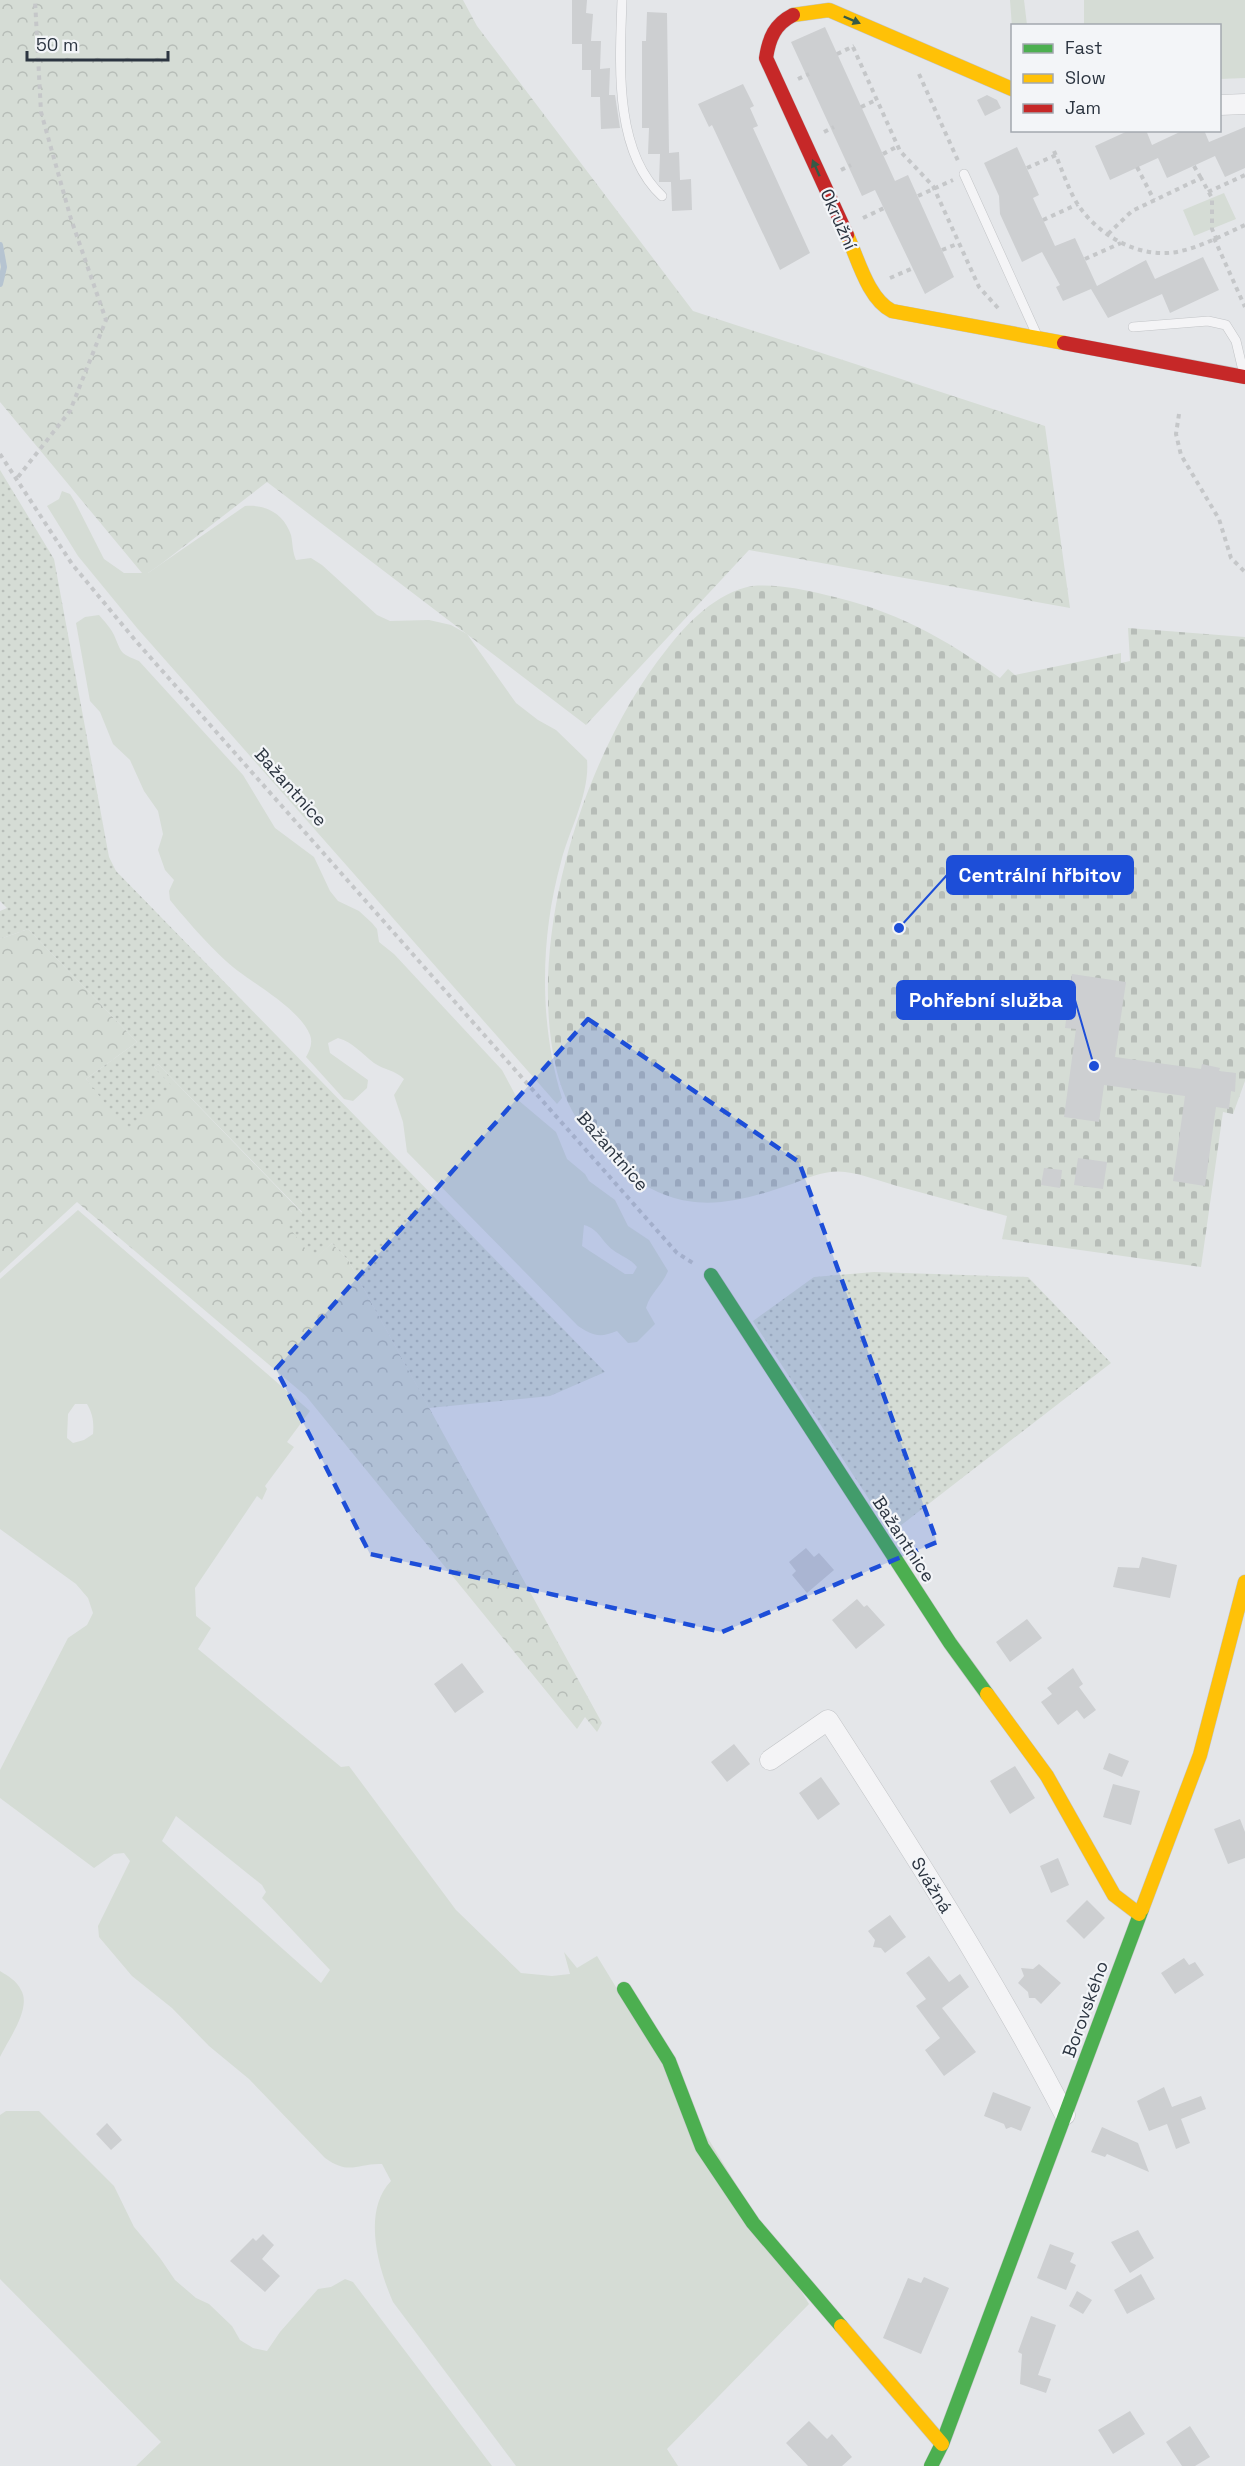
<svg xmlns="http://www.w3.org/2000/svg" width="1245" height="2466" viewBox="0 0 1245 2466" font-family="'Space Grotesk',sans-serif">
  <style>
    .grass { fill: #d5dcd5; fill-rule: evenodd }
    .forest { fill: url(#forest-crowns) }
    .cemetery { fill: url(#cemetery-stones) }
    .garden { fill: url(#garden-dots) }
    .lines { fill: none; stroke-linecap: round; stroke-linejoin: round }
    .stream { stroke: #b6c4d1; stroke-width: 6 }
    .building { fill: #cdcfd1 }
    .lane-casing { stroke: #c2c4c7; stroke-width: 10 }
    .street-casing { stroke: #c2c4c7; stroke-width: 21 }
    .fast-casing { stroke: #c2c4c7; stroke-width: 15 }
    .slow-casing { stroke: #c2c4c7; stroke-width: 15 }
    .jam-casing { stroke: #c2c4c7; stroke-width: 15 }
    .path { stroke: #c5c7c9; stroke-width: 4; stroke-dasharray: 4.5 4.5; stroke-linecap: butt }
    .lane { stroke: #f4f4f6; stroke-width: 9 }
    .street { stroke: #f4f4f6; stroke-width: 20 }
    .fast { stroke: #4caf50; stroke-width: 14 }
    .slow { stroke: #ffc107; stroke-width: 14 }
    .jam { stroke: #c62828; stroke-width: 14 }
    .oneway { fill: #365a46 }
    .marked { fill: #1d4ed8; fill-opacity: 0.2; stroke: #1d4ed8; stroke-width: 4.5; stroke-dasharray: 12 8; stroke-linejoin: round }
    .labels { text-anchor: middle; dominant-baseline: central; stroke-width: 4.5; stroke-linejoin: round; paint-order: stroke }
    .street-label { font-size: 18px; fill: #2c3541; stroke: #f3f5f8 }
    .leader { fill: none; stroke: #1d4ed8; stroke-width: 2 }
    .callout-dot { fill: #1d4ed8; stroke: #f3f5f8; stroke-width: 2 }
    .callout { fill: #1d4ed8; stroke: #1d4ed8; stroke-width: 2 }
    .callout-label { font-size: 20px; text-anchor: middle; font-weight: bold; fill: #fff }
  </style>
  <defs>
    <pattern id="forest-crowns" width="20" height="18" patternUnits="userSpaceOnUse" patternTransform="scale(1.5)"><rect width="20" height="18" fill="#d5dcd5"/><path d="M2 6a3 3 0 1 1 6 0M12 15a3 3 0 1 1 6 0" fill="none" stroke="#b7bdb8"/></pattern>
    <pattern id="cemetery-stones" width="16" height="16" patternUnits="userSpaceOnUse" patternTransform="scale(1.5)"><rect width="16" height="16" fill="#d5dcd5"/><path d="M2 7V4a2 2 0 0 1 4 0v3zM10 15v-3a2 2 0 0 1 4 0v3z" fill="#b7bdb8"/></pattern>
    <pattern id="garden-dots" width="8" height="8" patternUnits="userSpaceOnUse" patternTransform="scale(1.5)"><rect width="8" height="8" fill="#d5dcd5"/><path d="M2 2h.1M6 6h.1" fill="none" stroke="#b7bdb8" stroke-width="1.8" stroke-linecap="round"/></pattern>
  </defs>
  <rect width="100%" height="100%" fill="#e4e6e9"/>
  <path class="grass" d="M1010,0H1024L1027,25L1012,27Z
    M1084,0H1245V78L1220,79V26L1084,25Z
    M1224,193L1236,219L1194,236L1183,210Z
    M62,491L70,494L75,502L104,559L124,573H148L245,506C266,504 284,514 291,535C293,544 292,551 296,560L311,558L322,565L377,615L390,621L429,620L451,625L467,634L516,703L538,720L556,730L587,760C590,794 569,830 561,862C540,937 539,1024 562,1098L557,1104L137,628L78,556L47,506L59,499Z
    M99,615C104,621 111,628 114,635C122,653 119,653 139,661L243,775L275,828L314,857L330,891L338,901L359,911L372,923L377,929L379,942L394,954L502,1070L518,1100L556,1132L567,1159L585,1174L589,1181L615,1200L628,1226L649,1240L668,1271C662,1286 650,1293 646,1308L655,1324L637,1342L628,1343L617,1331C600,1338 593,1336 578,1326L407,1152L403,1122L394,1095L404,1079C395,1070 384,1070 374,1063C361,1053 354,1043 338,1038L328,1043L330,1053L368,1080L367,1088L353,1101L344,1099L306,1057C310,1050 313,1043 310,1035C301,1011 258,986 238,971C215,953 188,922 170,900L169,891L174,880L165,870L158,850L163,834L158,811L144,791L130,760L113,744L100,712L90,701L76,623L85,617ZM584,1225C599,1229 602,1242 613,1250C621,1256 631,1259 637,1267L633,1274H625L582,1246Z
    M78,1210L310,1411L287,1442L294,1447L265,1486L267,1489L262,1500L257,1496L195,1588L196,1616L211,1628L198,1649L341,1767L349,1766L456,1910L521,1973L552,1976L570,1974L564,1952L577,1968L597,1956L809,2304L667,2449L678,2466H516L393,2302C378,2268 362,2211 391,2181L382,2164C357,2163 350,2176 325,2158L249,2079L209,2046L172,2008L132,1976L99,1937L98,1926L130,1861L124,1853L114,1854L94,1868L0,1798V1770L68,1638L87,1625L93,1613L88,1598L76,1584L0,1529V1279ZM75,1404H87C93,1414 94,1423 93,1434L84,1440L73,1443L67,1438L68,1414ZM176,1816L262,1885L266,1892L262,1898L330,1970L321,1983L162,1841Z
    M0,1971C8,1976 17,1981 21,1990C32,2008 8,2040 0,2057Z
    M6,2111H39L114,2186L134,2227L160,2258L175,2280L196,2298L209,2304L232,2326L240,2340L253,2348L267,2351L280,2332L318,2289L331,2287L345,2279L353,2282L492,2466H136L161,2442L0,2279V2115Z"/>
  <path class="forest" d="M0,0H463L477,26L693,311L1045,426L1070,608L749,550L586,725L267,482L161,564L148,573H142L0,402Z
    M28,929L137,1042L86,1079L105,1101L174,1089L154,1067L158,1064L302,1213L314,1259L332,1243L348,1260L602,1723L597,1732L585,1717L577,1729L306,1396L77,1202L0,1273V939Z"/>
  <path class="cemetery" d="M752,586C777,584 801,589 826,595C894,610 943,637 1000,678L1008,669L1015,675L1121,653V663L1130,661L1128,628L1245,637V1081L1233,1114L1223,1112L1201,1267L1002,1239L1007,1216C970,1206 934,1196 897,1186C880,1181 862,1174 845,1172C828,1169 807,1178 792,1184C731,1205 684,1216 628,1174C591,1146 564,1109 555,1063C527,934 585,751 667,649C688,622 716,593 752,586Z"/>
  <path class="garden" d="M0,470L54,559L109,857L116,871L605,1372L550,1396L429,1408L348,1260L332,1243L314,1260L288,1226L302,1212L158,1064L154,1067L175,1089L126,1130L86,1079L137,1042L28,929L0,939V911L7,908L0,901Z
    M874,1272L1028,1277L1111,1363L891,1533L753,1321L814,1277Z"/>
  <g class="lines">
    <path class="stream" d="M0,245L4,267L0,284"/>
  </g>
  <path class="building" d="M572,0H587L586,13L593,14L591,41H601L600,69L610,68L609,95H615L620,128L601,129L600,97H591V70H582V44H572Z
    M647,12L667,13L669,153L679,152L680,180L691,179L692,210L672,211L671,182H659L660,154H648L649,128H642V41H646Z
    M825,27L895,181L908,175L954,277L925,294L875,190L862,196L791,42Z
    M743,84L754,106L750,108L758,126L753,128L810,253L780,270L712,125L709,127L698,104Z
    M987,95L997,100L1001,108L985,116L977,100Z
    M1245,127V168L1225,177L1215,156L1167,178L1158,158L1110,180L1095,146L1130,130H1146L1152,145L1184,130H1204L1209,142Z
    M1017,147L1039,195L1033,198L1055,246L1075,238L1097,286L1146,260L1155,279L1203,257L1219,290L1170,313L1162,294L1108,318L1091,289L1063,301L1056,287L1060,285L1042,252L1022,262L1000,214L999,196L984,163Z
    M1072,974L1126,982L1115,1057L1201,1069L1202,1064L1220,1068L1219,1071L1236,1073L1235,1092L1231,1091L1229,1109L1216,1107L1205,1186L1173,1181L1185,1096L1104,1085L1099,1122L1064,1117L1076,1029L1065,1028Z
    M1078,1158L1107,1162L1103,1189L1074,1185Z
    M1044,1168L1062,1170L1060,1188L1041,1185Z
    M806,1548L814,1557L819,1553L834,1570L807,1593L792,1575L796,1571L789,1562Z
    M1142,1557L1177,1565L1170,1598L1113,1587L1118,1567L1139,1568Z
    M857,1599L864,1607L867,1605L885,1625L856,1649L832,1620Z
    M1027,1619L1042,1638L1010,1662L996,1642Z
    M462,1663L484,1692L455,1713L434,1684Z
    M1073,1668L1083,1684L1079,1687L1096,1710L1084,1719L1077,1710L1058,1725L1041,1702L1052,1694L1047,1688Z
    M734,1744L750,1764L727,1782L711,1762Z
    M1109,1753L1129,1761L1122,1777L1103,1769Z
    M1015,1766L1035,1798L1010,1814L990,1781Z
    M821,1777L840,1804L818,1820L799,1793Z
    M1113,1784L1140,1791L1131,1825L1103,1817Z
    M1240,1819L1245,1832V1858L1228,1864L1214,1829Z
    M1058,1858L1069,1885L1051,1893L1040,1866Z
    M1087,1900L1105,1918L1084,1939L1066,1921Z
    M890,1915L906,1937L885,1953L881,1948L873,1947L875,1940L868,1931Z
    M929,1956L949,1982L960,1974L969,1987L942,2008L976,2052L944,2076L925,2050L940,2038L916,2006L926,1999L906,1973Z
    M1184,1958L1189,1965L1195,1962L1204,1975L1175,1994L1161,1973Z
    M1039,1964L1061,1983L1041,2004L1035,1998H1029L1028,1992L1018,1983L1024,1976L1021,1968L1033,1969Z
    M1164,2087L1172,2107L1201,2096L1206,2109L1181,2119L1190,2143L1176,2149L1167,2124L1149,2131L1137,2101Z
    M993,2092L1031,2107L1021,2131L1011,2127L1006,2129L1004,2124L984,2116Z
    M107,2123L122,2140L111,2150L96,2134Z
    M1102,2127L1138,2143L1149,2172L1107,2154L1105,2157L1091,2152Z
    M1138,2230L1154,2258L1130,2273L1111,2242Z
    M263,2234L274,2245L262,2259L280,2276L265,2292L230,2261L253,2238L256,2241Z
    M1050,2244L1074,2253L1070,2262L1076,2265L1066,2290L1037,2278Z
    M1141,2274L1155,2299L1127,2314L1114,2290Z
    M924,2277L949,2288L921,2354L883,2338L908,2278L921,2283Z
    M1077,2291L1092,2300L1083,2314L1069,2306Z
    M1031,2316L1056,2325L1038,2375L1051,2379L1046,2393L1020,2384L1022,2354L1018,2352Z
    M1130,2411L1145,2434L1113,2454L1098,2430Z
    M809,2421L827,2439L832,2434L852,2457L842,2466H808L786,2443Z
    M1190,2426L1210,2457L1195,2466H1182L1166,2442Z"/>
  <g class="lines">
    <defs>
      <path id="lane" d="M622,0C620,61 613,151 662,196
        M964,174L1036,333
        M1133,327L1208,321L1226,325L1236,341L1244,375"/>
      <path id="street" d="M1220,105L1245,104
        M770,1760L828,1720C911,1848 994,1979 1065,2115"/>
      <path id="fast" d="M711,1275L950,1643L987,1694
        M624,1989L669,2061L702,2147L753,2223L841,2326
        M931,2466L942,2444L1142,1909"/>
      <path id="slow" d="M793,15L829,10L1012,89
        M847,235C858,259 868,299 892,311L1064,343
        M987,1694L1047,1776L1114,1895L1139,1914
        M1142,1909L1200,1755L1245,1582
        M841,2326L942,2444"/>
      <path id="jam" d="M793,15C775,24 769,38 766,58L847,235
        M1064,343L1245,377"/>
    </defs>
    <use href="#lane" class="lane-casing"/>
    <use href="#street" class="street-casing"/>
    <use href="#fast" class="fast-casing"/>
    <use href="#slow" class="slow-casing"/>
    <use href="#jam" class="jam-casing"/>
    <path class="path" d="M853,47L900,151L933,186L979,287L998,308
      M837,54L854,46
      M919,74L959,163
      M798,79L809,74
      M861,107L876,100
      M824,132L834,127
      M1054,151C1062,169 1069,193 1081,209C1103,239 1144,260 1181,251C1203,246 1225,234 1245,225
      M883,154L898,146
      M1194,166L1201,178
      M1137,167L1154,200
      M1027,168L1056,155
      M841,170L851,165
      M1208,192L1245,175
      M918,196L953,180
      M863,218L884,208
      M1043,220L1078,204
      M1108,234L1132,211L1201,178L1212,198V229L1216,238
      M1214,238L1245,307
      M942,250L957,244
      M1085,259L1121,243
      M890,278L911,269
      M1179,414L1176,434L1181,455L1219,519L1231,558L1245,572
      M0,454L72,564L135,640L677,1253L693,1263
      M18,477L70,411L106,320L71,219L41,112L35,0"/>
    <use href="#lane" class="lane"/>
    <use href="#street" class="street"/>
    <use href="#fast" class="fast"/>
    <use href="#slow" class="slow"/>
    <use href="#jam" class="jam"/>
  </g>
  <defs><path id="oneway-solid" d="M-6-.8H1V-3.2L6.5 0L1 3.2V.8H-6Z" transform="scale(1.5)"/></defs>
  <g class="oneway">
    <use href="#oneway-solid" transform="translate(852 20) rotate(23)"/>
    <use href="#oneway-solid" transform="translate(816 168) rotate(-114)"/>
  </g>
  <path class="marked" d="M588,1019L799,1162L937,1542L722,1632L370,1554L276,1369Z"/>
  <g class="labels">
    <g class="street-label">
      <text transform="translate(839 219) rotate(66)">Okružní</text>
      <text transform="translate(291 787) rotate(48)">Bažantnice</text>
      <text transform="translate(613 1151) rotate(49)">Bažantnice</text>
      <text transform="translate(904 1539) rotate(57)">Bažantnice</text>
      <text transform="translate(932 1885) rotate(59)">Svážná</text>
      <text transform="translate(1085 2009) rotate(-70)">Borovského</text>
    </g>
  </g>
  <path class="leader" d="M899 928L947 875M1094 1066L1075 1000"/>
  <g class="callout-dot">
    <circle cx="899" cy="928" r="6"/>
    <circle cx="1094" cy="1066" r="6"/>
  </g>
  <g class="callout">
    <rect x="947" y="856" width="186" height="38" rx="6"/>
    <rect x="897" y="981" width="178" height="38" rx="6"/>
  </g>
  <g class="callout-label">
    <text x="1040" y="882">Centrální hřbitov</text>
    <text x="986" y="1007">Pohřební služba</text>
  </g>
  <rect x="1011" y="24" width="210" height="108" fill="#f3f5f8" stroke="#a3a8af" stroke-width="1.5"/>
  <rect x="1023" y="44" width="30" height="9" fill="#4caf50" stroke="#a3a8af" stroke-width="1.5"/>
  <text x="1065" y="54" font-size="18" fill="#2c3541">Fast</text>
  <rect x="1023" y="74" width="30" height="9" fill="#ffc107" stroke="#a3a8af" stroke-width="1.5"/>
  <text x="1065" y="84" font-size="18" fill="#2c3541">Slow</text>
  <rect x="1023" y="104" width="30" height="9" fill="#c62828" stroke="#a3a8af" stroke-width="1.5"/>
  <text x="1065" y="114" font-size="18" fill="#2c3541">Jam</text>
  <path d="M27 51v9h141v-9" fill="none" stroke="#2c3541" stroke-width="3"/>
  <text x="36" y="51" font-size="18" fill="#2c3541" stroke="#f3f5f8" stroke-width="4.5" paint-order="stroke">50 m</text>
</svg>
